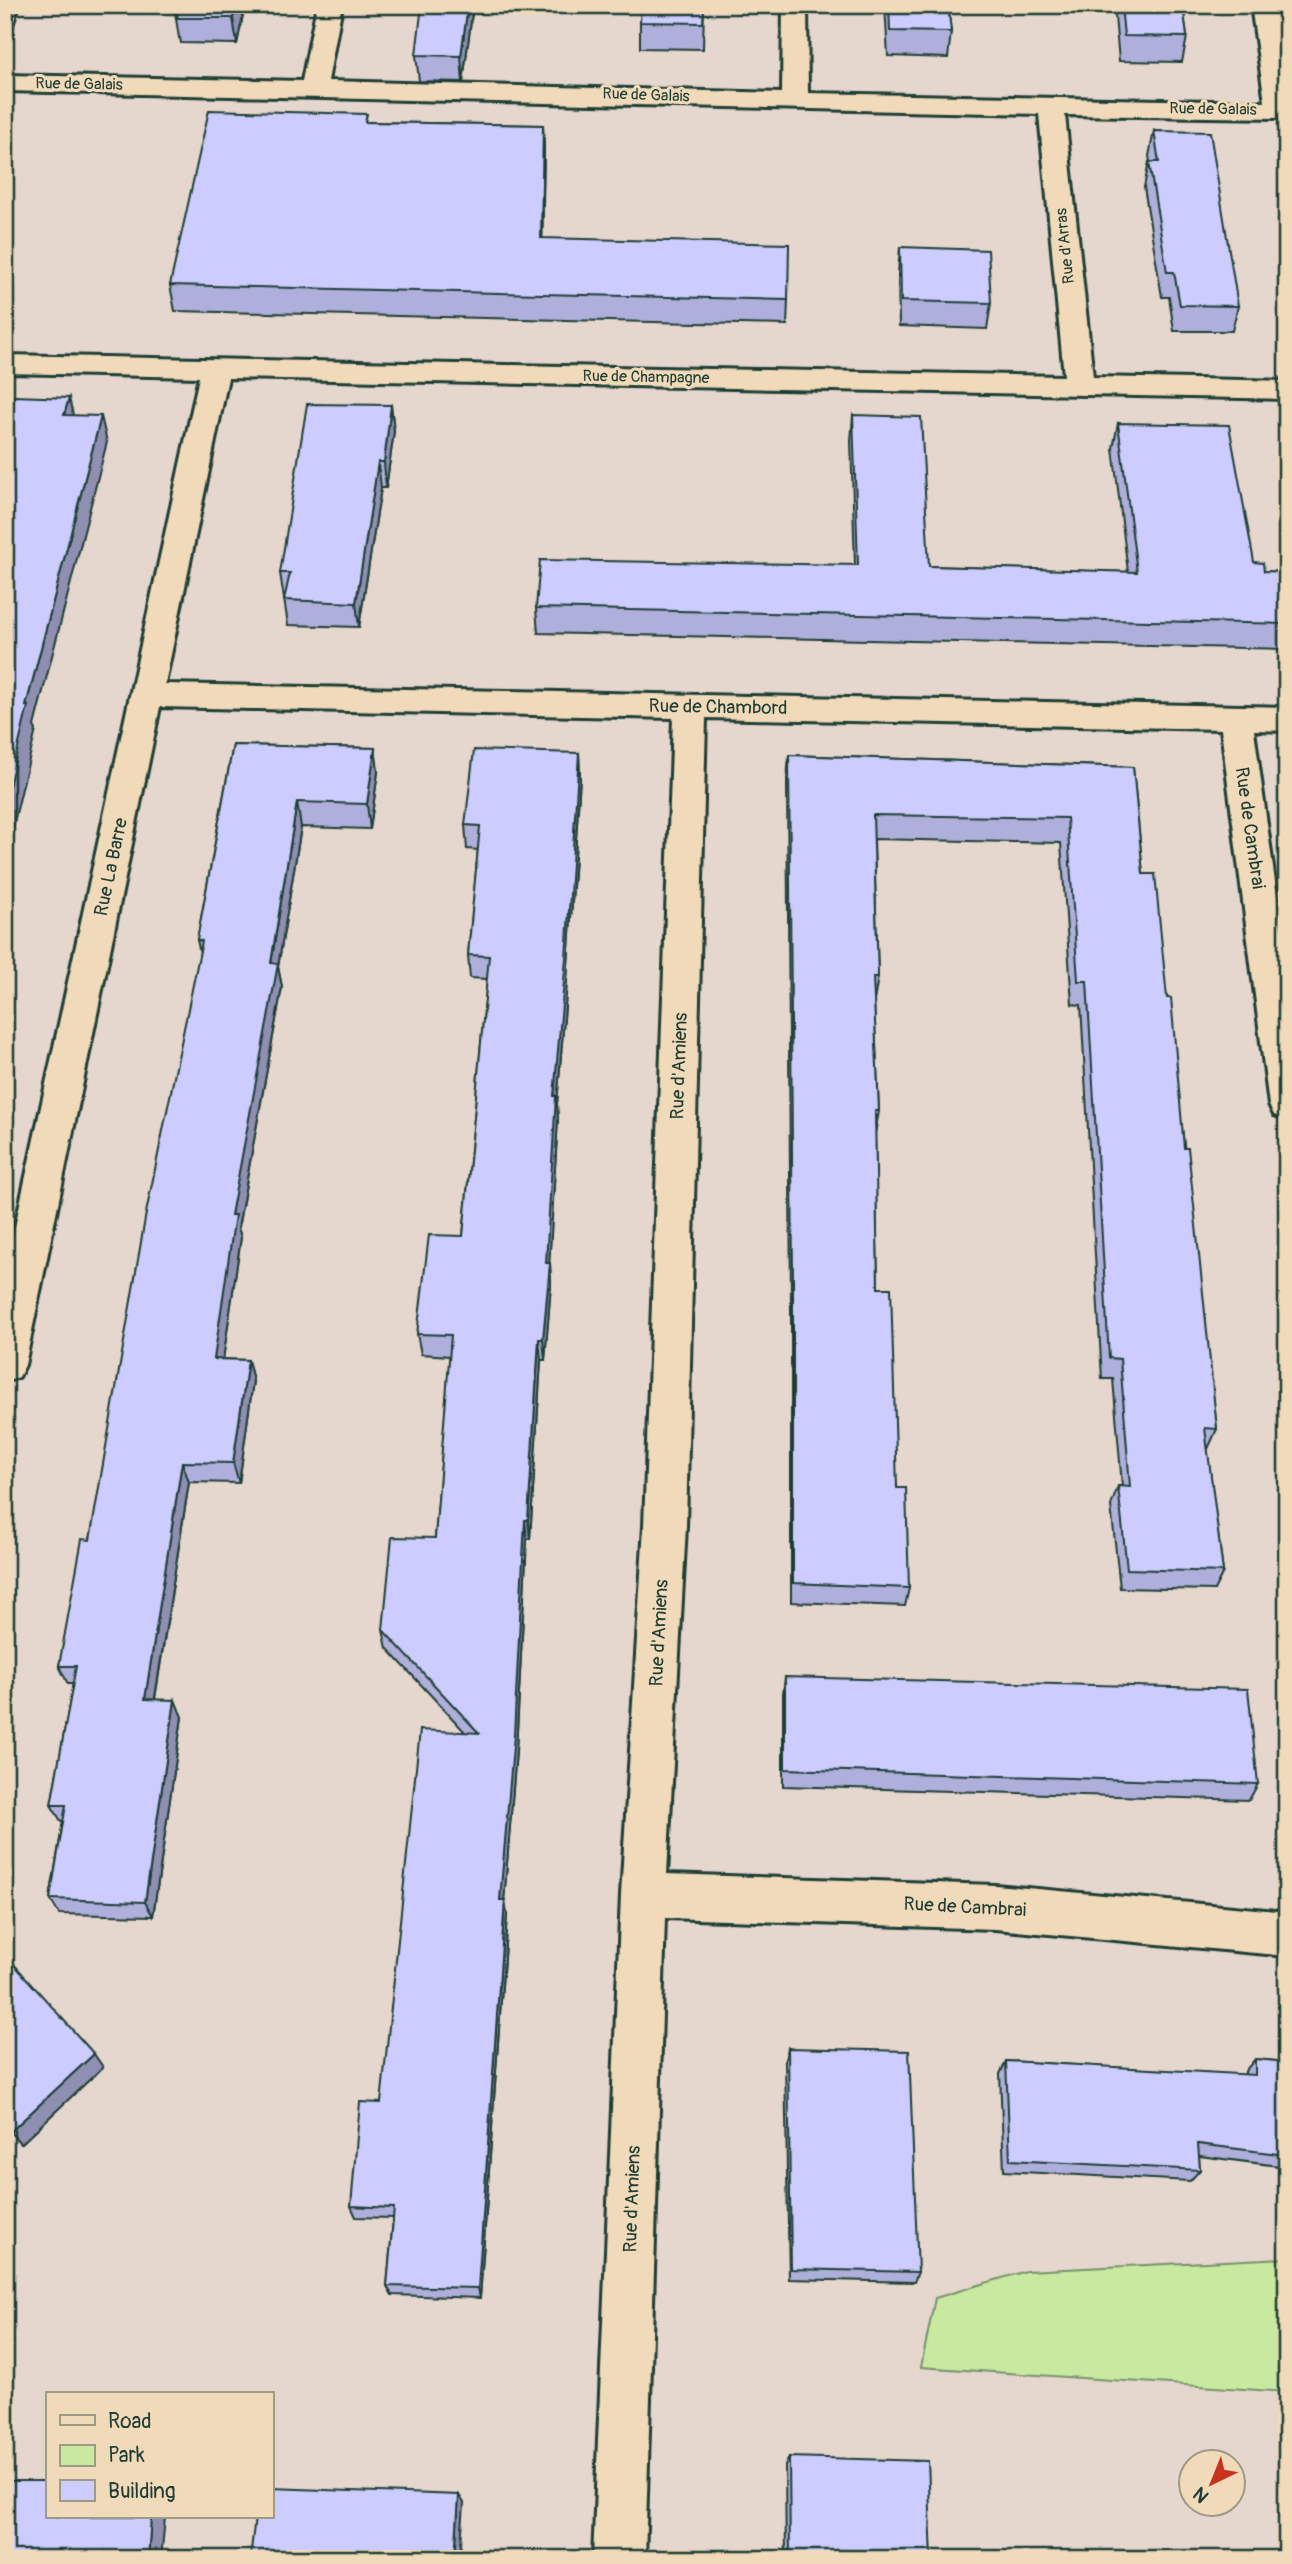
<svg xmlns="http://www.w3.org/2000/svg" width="1292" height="2564" viewBox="0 0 1292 2564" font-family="Pangolin,sans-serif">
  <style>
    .green { fill: #c9e9a1; stroke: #74936a; stroke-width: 2 }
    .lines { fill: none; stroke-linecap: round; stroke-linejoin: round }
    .street-casing { stroke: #1f3d34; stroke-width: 6 }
    .street { fill: #f0dab9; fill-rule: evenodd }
    .wall { fill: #afafdb; stroke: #1f3d34; stroke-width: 2 }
    .shaded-wall { fill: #8f8fb2; stroke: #1f3d34; stroke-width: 2 }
    .building { fill: #ccf; stroke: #1f3d34; stroke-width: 2 }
    .labels { text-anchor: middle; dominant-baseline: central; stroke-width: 6; stroke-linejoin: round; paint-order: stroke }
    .far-street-label { font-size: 16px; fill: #1f3d34; stroke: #f0dab9 }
    .street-label { font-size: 19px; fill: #1f3d34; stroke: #f0dab9 }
  </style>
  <rect width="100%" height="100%" fill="#e5d6ce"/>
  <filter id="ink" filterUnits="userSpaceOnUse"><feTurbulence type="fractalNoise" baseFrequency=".0143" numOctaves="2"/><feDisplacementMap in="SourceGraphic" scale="14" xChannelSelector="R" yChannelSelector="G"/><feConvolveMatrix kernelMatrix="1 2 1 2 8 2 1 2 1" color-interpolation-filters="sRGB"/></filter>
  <g filter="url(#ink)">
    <path class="green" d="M1287,2258V2392L921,2367L935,2298L1026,2271Z"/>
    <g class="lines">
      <defs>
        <path id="street" d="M317,5H342L328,81L782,93L783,5H807L808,93L1265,102L1251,5H1276L1287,76V118L1065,115L1093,377L1287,381V399L228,378L165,684L1287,707V731L1254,730L1287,969V1120L1274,1115L1269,1105L1221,729L706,718L686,1526L667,1874L995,1885L1287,1912V1956L995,1929L665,1918L645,2559H593L621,1895L644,1526L673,718L160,707L25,1365L19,1377L5,1382V1273L199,377L5,373V355L1064,376L1039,114L5,91V75L302,81Z"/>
      </defs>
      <use href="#street" class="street-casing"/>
      <use href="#street" class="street"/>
    </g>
    <path class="wall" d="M5,5L9,40H5Z
      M245,5L237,44L181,43L180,38H179L175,12Z
      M473,5L463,82L419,81L416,55Z
      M704,5L703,49L640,48V22Z
      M885,5H948L951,32L948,58L888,56Z
      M1114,5H1183L1187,37L1182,62L1119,61Z
      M368,122L543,125L544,150L542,238L788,300L787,325L175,311L170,285Z
      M1154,131L1238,306L1232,331H1174L1169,297H1162L1144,187L1149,162H1150L1149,156Z
      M900,247L991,303L987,329L899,326L898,273Z
      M391,405L394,431L386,488H381L359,627L288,625L280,573Z
      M853,415L929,566L1128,572L1113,448L1118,423L1254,562L1264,571L1287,572V649L538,633L536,608L855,565L851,441Z
      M233,745L375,748L378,772L370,829L301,827L278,967L282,987L238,1228L241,1237L223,1359L248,1360L253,1381L239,1483L189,1482L155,1699L182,1717L153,1916L59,1914L50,1899L63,1821H61L51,1805L73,1684H68L59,1666L90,1540L200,953L197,940Z
      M579,753L580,777L567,981L557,1104L558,1119L549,1263H550L551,1284L545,1360H541L530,1539H527L516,1751L504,1900L507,1915L480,2298L392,2295L387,2286L393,2218L356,2217L351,2206L381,2103L465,1732L387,1648L383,1630L435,1538L450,1356L421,1354L417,1334L463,1236L487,979L470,978L468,955L478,850L467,849L465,825Z
      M789,755L1133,767L1143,874L1167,998L1217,1429L1208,1449H1207L1223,1572L1214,1590L1120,1588L1111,1506L1118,1486H1122L1113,1379H1102L1081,1005L1072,1004L1061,843L874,839L878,977L874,1001L879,1111L875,1134L878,1288L897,1488L909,1588L905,1606L791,1602V1306L787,780Z
      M785,1677L1258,1784L1249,1800L783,1786V1694Z
      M788,2048L918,2272L914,2282L789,2279L785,2061Z
      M1255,2059L1287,2062V2167L1199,2156L1200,2170L1190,2181L1004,2171L1000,2074L1006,2061L1245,2075V2071Z
      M789,2457L932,2559H786L785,2466Z"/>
    <path class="shaded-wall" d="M6,5H21L9,40L5,25Z
      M236,5H245L237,44L233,18Z
      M468,5H473L463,82L461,56Z
      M8,115L14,141L5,167V123Z
      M543,125L544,150L542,263L541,238Z
      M69,398L75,423L64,415Z
      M391,405L394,431L386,488L384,462Z
      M101,416L107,442L34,726L36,730L5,860V803L26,706Z
      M378,462L381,488L359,627L356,603Z
      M375,748L378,772L370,829L367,804Z
      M579,753L580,777L567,981L557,1104L558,1119L548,1284L546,1263L554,1096Z
      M297,802L301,827L278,967L282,987L238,1228L241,1237L220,1380L214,1359L231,1215Z
      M550,1263L551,1284L545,1360L543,1339Z
      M539,1339L541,1360L530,1539L528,1520Z
      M248,1360L253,1381L239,1483L233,1463Z
      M182,1462L189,1482L152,1716L145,1699Z
      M525,1520L527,1539L516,1751L503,1915L500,1900Z
      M175,1700L182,1717L153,1916L145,1902Z
      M505,1900L507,1915L480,2298L478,2288Z
      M94,2054L103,2067L21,2144L10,2132Z
      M459,2495L464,2503L460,2559H455Z
      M151,2517L165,2518L161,2559H148Z"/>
    <path class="building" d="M176,5H236L233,18H177L178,13L175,12Z
      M422,5H468L461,56L416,55Z
      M641,5H704L703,23L640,22Z
      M889,5H948L951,32L890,31Z
      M1121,5H1183L1187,37L1124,36Z
      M209,110L367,114L365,122L543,125L541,238L789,244L788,300L170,285Z
      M1154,131L1210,132L1238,306L1180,305L1174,272H1167L1149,162H1159Z
      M900,247L988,250L991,303L901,301Z
      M14,396L69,398L64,415L101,416L26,706H28L5,803V426Z
      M307,404L391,405L384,462H378L356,603L284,600L290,573H280Z
      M853,415L921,417L929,566L1137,572L1118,423L1229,425L1254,562L1263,563L1264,571L1287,572V624L536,608L540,560L858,565Z
      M233,745L375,748L367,804L297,802L271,963L278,964L231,1215H235L214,1359L248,1360L233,1463L182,1462L145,1699L175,1700L145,1902L50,1899L66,1805H51L76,1666H59L82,1539L90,1540L146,1213L202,941L197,940Z
      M474,750L579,753L566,958L554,1096H556L546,1263H550L543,1339H539L528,1520H525L514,1735L500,1900H505L478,2288L387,2286L394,2208L351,2206L360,2102L381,2103L420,1730L479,1733L383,1630L392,1537L435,1538L451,1335L417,1334L429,1235L463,1236L489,956L468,955L480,826L465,825Z
      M789,755L1133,767L1143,874H1155L1167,998H1171L1184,1148H1188L1217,1429L1205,1428L1223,1572L1127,1569L1118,1486L1130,1487L1120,1359L1109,1358L1087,981H1078L1067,818L873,815L878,977H873L879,1111H875L878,1288H891L897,1488H906L909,1588L793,1583V1285Z
      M785,1677L1248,1689L1258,1784L785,1769Z
      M11,1961L94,2054L10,2132L5,2127V1965Z
      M788,2048L909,2051L918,2272L791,2269Z
      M1255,2059L1287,2062V2155L1198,2144L1200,2170L1010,2160L1006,2061L1255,2075Z
      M789,2457L928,2461L932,2559H790Z
      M5,2481H47V2517H151L148,2559H5Z
      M271,2488L459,2495L455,2559H250L255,2517H271Z
      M1287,2558V2559H1242Z"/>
  </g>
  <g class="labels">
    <g class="far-street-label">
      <text transform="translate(79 84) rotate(1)">Rue de Galais</text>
      <text transform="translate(646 95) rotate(2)">Rue de Galais</text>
      <text transform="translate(1213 109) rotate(1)">Rue de Galais</text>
      <text transform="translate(1065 246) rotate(-96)">Rue d'Arras</text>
      <text transform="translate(646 377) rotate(1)">Rue de Champagne</text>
    </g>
    <g class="street-label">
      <text transform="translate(718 707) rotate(1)">Rue de Chambord</text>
      <text transform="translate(1250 828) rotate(82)">Rue de Cambrai</text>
      <text transform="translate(111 867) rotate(-78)">Rue La Barre</text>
      <text transform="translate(679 1066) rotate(-88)">Rue d'Amiens</text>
      <text transform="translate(659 1633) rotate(-87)">Rue d'Amiens</text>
      <text transform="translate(965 1907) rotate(3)">Rue de Cambrai</text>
      <text transform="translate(632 2199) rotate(-88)">Rue d'Amiens</text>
    </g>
  </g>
  <rect width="1292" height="2564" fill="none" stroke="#f0dab9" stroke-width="28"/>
  <rect x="14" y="14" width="1264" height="2536" fill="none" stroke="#1f3d34" stroke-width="2.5" filter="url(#ink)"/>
  <rect x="46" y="2392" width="228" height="126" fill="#f0dab9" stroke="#9c9b84" stroke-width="2"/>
  <rect x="60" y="2415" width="35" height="10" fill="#f0dab9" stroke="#9c9b84" stroke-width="2"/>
  <text x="108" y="2428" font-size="21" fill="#1f3d34">Road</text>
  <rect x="60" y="2445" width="35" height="21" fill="#c9e9a1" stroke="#9c9b84" stroke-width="2"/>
  <text x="108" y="2462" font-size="21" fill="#1f3d34">Park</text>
  <rect x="60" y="2480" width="35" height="21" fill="#ccccff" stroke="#9c9b84" stroke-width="2"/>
  <text x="108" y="2498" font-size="21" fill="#1f3d34">Building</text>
  <g transform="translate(1212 2483) rotate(223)"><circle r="33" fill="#f0dab9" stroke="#9c9b84" stroke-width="2"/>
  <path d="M0-5L12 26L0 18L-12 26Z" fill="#c8321e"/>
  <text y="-10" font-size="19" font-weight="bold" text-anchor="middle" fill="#1f3d34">N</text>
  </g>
</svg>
